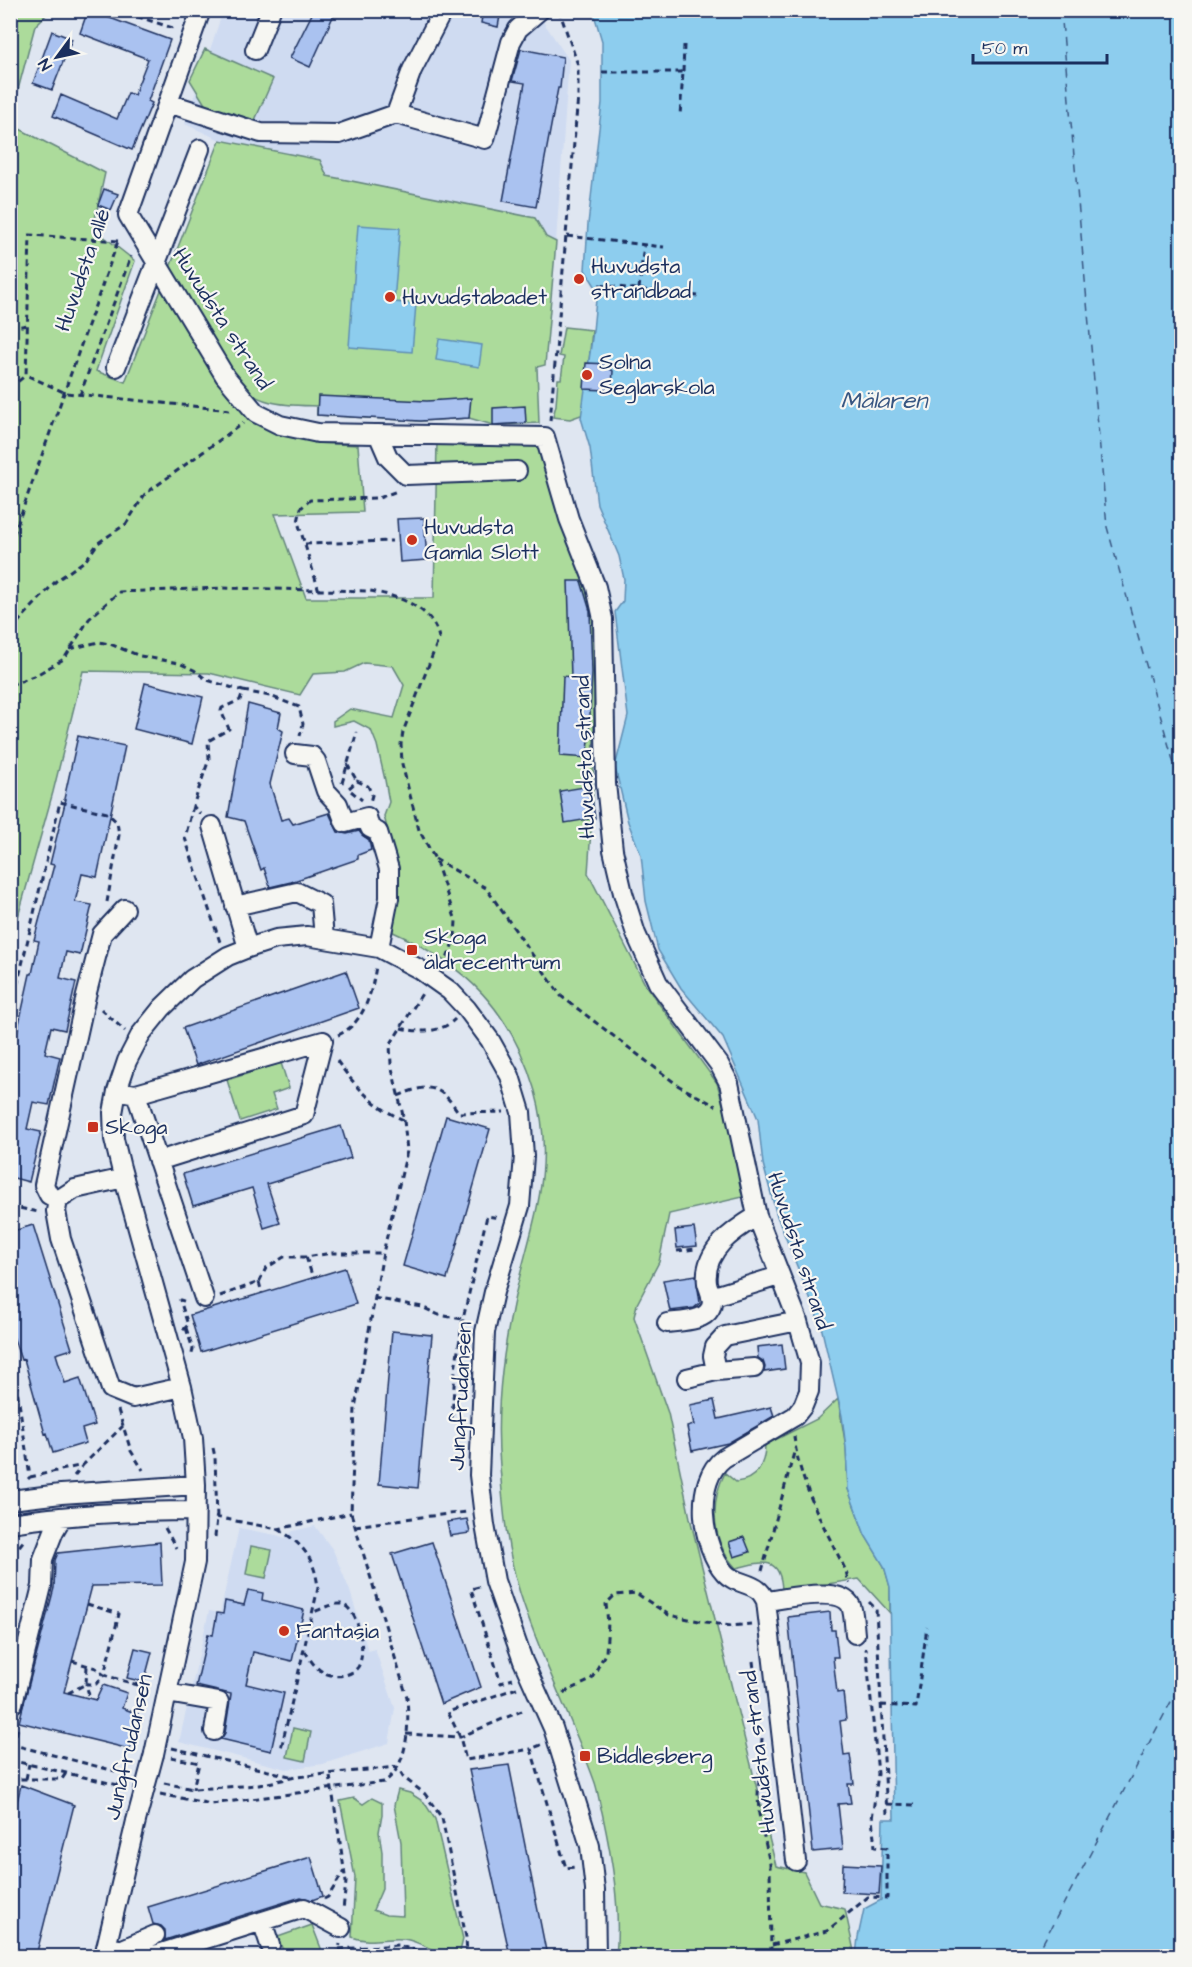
<svg xmlns="http://www.w3.org/2000/svg" width="1192" height="1967" viewBox="0 0 1192 1967" font-family="'Architects Daughter',sans-serif">
  <style>
    .built { fill: #cfdbf1 }
    .green { fill: #acdb9b; stroke: #64857c; stroke-width: 1.5 }
    .water { fill: #8dcdee; stroke: #5f8eb4; stroke-width: 1.5 }
    .lines { fill: none; stroke-linecap: round; stroke-linejoin: round }
    .ferry { stroke: #385682; stroke-width: 1.5; stroke-dasharray: 8 6; stroke-linecap: butt }
    .building { fill: #aac2f0; stroke: #1b2f5e; stroke-width: 1.5 }
    .minor-casing { stroke: #1b2f5e; stroke-width: 22 }
    .path { stroke: #1b2f5e; stroke-width: 3; stroke-dasharray: 6 4.5; stroke-linecap: butt }
    .minor { stroke: #f6f6f2; stroke-width: 18 }
    .minor-bridge-casing { stroke: #1b2f5e; stroke-width: 22; stroke-linecap: butt }
    .minor-bridge { stroke: #f6f6f2; stroke-width: 18 }
    .poi-dot { fill: #c8321e; stroke: #f6f6f2; stroke-width: 2 }
    .labels { text-anchor: middle; dominant-baseline: central; stroke-width: 4.5; stroke-linejoin: round; paint-order: stroke }
    .poi-label { font-size: 22px; fill: #1b2f5e; stroke: #f6f6f2; text-anchor: start }
    .street-label { font-size: 22px; fill: #1b2f5e; stroke: #f6f6f2 }
    .water-label { font-size: 24px; font-style: italic; fill: #385682; stroke: #f6f6f2 }
  </style>
  <rect width="100%" height="100%" fill="#dfe6f1"/>
  <filter id="ink" filterUnits="userSpaceOnUse"><feTurbulence type="fractalNoise" baseFrequency=".0167" numOctaves="2"/><feDisplacementMap in="SourceGraphic" scale="12" xChannelSelector="R" yChannelSelector="G"/><feConvolveMatrix kernelMatrix="1 2 1 2 8 2 1 2 1" color-interpolation-filters="sRGB"/></filter>
  <g filter="url(#ink)">
    <path class="built" d="M223,11H536L569,60L556,242L546,237L535,218L327,176L319,160L220,140L185,124Z
      M315,1526L333,1550L350,1591L368,1651L375,1649L395,1708L389,1743L323,1764L287,1769L179,1742L209,1611L220,1613L239,1528L276,1535L285,1538L293,1531Z"/>
    <path class="green" d="M11,10L50,11L35,26L11,116Z
      M205,49L273,79L255,120L206,106L190,80Z
      M10,124L105,173L93,228L135,261L96,371L125,382L220,140L320,160L327,176L535,218L546,237L556,242L545,365L537,367L539,423L493,425L469,418L420,421L317,415V406C285,405 258,406 234,380C229,374 226,362 223,354L220,374L258,421L315,443L358,445L363,512L275,514L306,598H434L437,441L542,444L595,616L593,800L588,873L646,986L717,1083L734,1143L743,1197L669,1214L659,1262L637,1304L634,1317L668,1413L690,1518L776,1866L804,1872L819,1903L845,1909L855,1956H616C621,1909 612,1858 602,1812C599,1802 598,1790 594,1780C571,1717 540,1657 520,1593C507,1552 503,1508 500,1466C495,1412 502,1357 513,1305C529,1229 558,1171 535,1091C511,1010 466,965 391,931L396,864L384,816L389,802L385,780L377,745L371,730L354,721L333,726V721L350,709L394,718L404,685L393,666L364,663L345,672L313,674L300,695L209,673L83,671L53,792L11,942Z
      M564,327L592,330L584,414L570,419L553,417L556,405L558,379H561L564,357L559,356Z
      M281,1063L289,1088L272,1094L277,1109L240,1121L227,1080Z
      M838,1399L846,1448L848,1489L865,1535L884,1566L890,1587V1613L859,1579L782,1591C781,1556 763,1561 736,1568C712,1543 709,1503 725,1473L736,1482C756,1480 765,1465 765,1445L817,1419Z
      M251,1546L272,1550L266,1578L246,1574Z
      M293,1728L311,1732L305,1761L287,1757Z
      M398,1790L410,1793L424,1802L435,1819L463,1939L459,1956C438,1957 424,1942 404,1939C386,1937 369,1944 352,1937L355,1877L340,1801L354,1798L363,1804L372,1798L382,1803V1815L379,1832L382,1852V1889L373,1910L386,1915L403,1916L401,1842L394,1805Z
      M312,1925L324,1956H285L278,1937Z"/>
    <path class="water" d="M593,11H1181V1956H856L858,1937L864,1909L881,1900L883,1819H894L890,1587L884,1566L865,1535L848,1489L846,1448L842,1416L821,1326L777,1216L763,1164L758,1119L723,1038L681,988L658,950L646,901L641,855L628,822L615,767L628,716L615,612L623,601L624,579L619,556L597,504L590,448L581,418L593,331L597,289L585,270L588,224L602,103V41Z
      M358,225L400,228L394,302L416,304L412,352L349,347Z
      M439,339L482,345L479,367L436,360Z"/>
    <g class="lines">
      <path class="ferry" d="M1061,10L1107,527L1182,792
        M1036,1956L1182,1681"/>
    </g>
    <path class="building" d="M88,10L170,40L148,101L152,103L132,150L53,116L61,95L117,119L128,93L134,95L148,59L80,33Z
      M314,10H336L310,67L290,58Z
      M483,10H501L498,27L481,23Z
      M52,31L72,39L52,90L33,83Z
      M521,49L563,57L560,88H558L536,207L503,201L525,83L512,81Z
      M104,189L118,194L111,210L98,205Z
      M586,363L610,364V369L613,371L612,384L606,390L584,389Z
      M318,396L427,401L471,398L469,418L420,421L317,415Z
      M525,406L526,423L493,425V408Z
      M424,518L427,560L400,562L397,519Z
      M568,581H581L590,611L592,673L588,758L560,756L563,676L571,677Z
      M145,683L203,697L192,744L134,729Z
      M248,704L281,713L278,728L283,731L270,784L281,820L289,818L293,824L329,813L338,832L347,834L359,831L362,835L369,840L371,850L358,855V859L291,882L270,887L264,868L261,870L244,821L228,817Z
      M78,736L125,746L97,877L82,874L75,902L92,905L80,955L66,952L60,978L76,982L65,1030L51,1027L45,1053L60,1057L49,1105L33,1102L27,1129L41,1132L29,1182L10,1177V1051H13L30,974H32L39,941L34,940L54,865L50,864L66,799H64Z
      M590,786L595,818L565,823L560,791Z
      M346,971L359,1008L196,1065L183,1028Z
      M446,1116L490,1129L447,1279L403,1266Z
      M341,1126L351,1158L267,1184L280,1223L264,1228L252,1188L193,1206L183,1174Z
      M33,1225L72,1349L56,1354L65,1383L80,1378L95,1425L82,1429L86,1443L53,1453L47,1433L45,1434L24,1359L21,1360L10,1327V1232Z
      M694,1228L697,1246L677,1248L675,1230Z
      M345,1268L356,1304L201,1352L190,1315Z
      M696,1275L700,1303L694,1308L670,1311L663,1280Z
      M392,1331L432,1335L418,1488L379,1484Z
      M782,1344L785,1369L764,1372L765,1367L763,1361L758,1358L757,1347Z
      M714,1400L718,1419L771,1407L774,1416L728,1443L692,1451L687,1427L694,1425L690,1405Z
      M467,1519L470,1533L450,1536L447,1522Z
      M744,1537L750,1552L734,1557L729,1542Z
      M160,1542L162,1585L92,1586L64,1692L96,1700L103,1685L127,1693L122,1708L138,1714L130,1749L19,1722L54,1588L55,1560L58,1553Z
      M432,1542L481,1687L441,1704L392,1554Z
      M248,1590L263,1593L262,1600L304,1610L292,1661L253,1652L246,1684L284,1693L271,1751L221,1739L225,1733L231,1694L196,1686L208,1634L213,1635L217,1613L223,1614L225,1601L244,1605Z
      M830,1612L831,1630H835L838,1657H833L837,1693L843,1692L846,1720L840,1721L844,1755L850,1754L854,1784H848L851,1803L838,1804L843,1849L813,1852L788,1617Z
      M135,1648L152,1652L144,1682L127,1678Z
      M509,1765L547,1956H510L469,1770Z
      M21,1785L74,1805L36,1956H10V1831Z
      M311,1857L323,1896L312,1900L301,1897L165,1940V1930L161,1926L153,1924L148,1907Z
      M843,1864L881,1866L879,1894L842,1892Z"/>
    <g class="lines">
      <defs>
        <path id="minor" d="M201,10L128,215L225,376L256,413L280,425L318,433L545,437L569,519L596,587L603,619L606,784L613,850L623,893L636,934L658,983L719,1064L729,1083L757,1216L797,1318L810,1363L809,1391L803,1406L795,1416L724,1458C693,1481 701,1547 725,1573C734,1583 748,1582 758,1590C761,1592 764,1597 766,1601C785,1599 841,1585 851,1606C854,1614 854,1626 855,1634
          M255,50L271,10
          M168,103L261,133L339,134L396,114L485,139L511,42L518,29L540,10
          M396,114L412,70L441,14
          M116,367L200,149
          M378,434L388,457L406,475L517,471
          M295,754L312,756L316,761L326,791L338,804L345,823L367,817L370,828L378,832L389,869V898L379,948
          M212,826L248,948
          M235,906L297,892L321,904L324,938
          M125,1092L136,1094L323,1041
          M136,1094L204,1298
          M158,1161L304,1115L323,1041
          M124,1178L75,1189L58,1200L56,1211L61,1239L111,1389L133,1398L182,1387
          M58,1200L49,1195L44,1185L86,996L102,934L125,909
          M711,1297L779,1276
          M667,1323C680,1321 703,1322 710,1309C715,1301 709,1291 707,1283C703,1250 734,1230 757,1216
          M716,1371L713,1356L715,1347L725,1336L798,1321
          M687,1378L716,1371L754,1368
          M10,1500L61,1494L196,1485
          M10,1523C71,1514 135,1511 196,1511
          M766,1601L796,1861
          M167,1693L219,1702L214,1731
          M13,1703L42,1586L43,1559L54,1531L62,1517
          M154,1754L195,1562L196,1485L193,1438L182,1387L121,1168L114,1139L113,1113L117,1091L127,1061L141,1034L162,1008L192,979L228,956L248,948L276,939L307,936L379,948L419,969L450,991L467,1009L490,1040L510,1076L521,1112L524,1156L520,1206L494,1292L485,1332L479,1475L485,1525L495,1581L523,1661L553,1728L590,1846L595,1890L596,1956
          M262,1921L270,1945
          M106,1947L155,1955L304,1908L341,1928
          M120,1950L155,1935
          M104,1956L136,1821"/>
      </defs>
      <use href="#minor" class="minor-casing"/>
      <path class="path" d="M117,10L176,29
        M602,72H683L680,116
        M683,72L684,45
        M567,236L664,247
        M118,241L30,235L26,375L66,393L230,410
        M599,285L698,296
        M639,289L644,244
        M10,328L28,325
        M10,388L26,375
        M80,395L131,256
        M550,421L578,96V65L559,10
        M305,544L392,541
        M10,545L118,241
        M319,591L298,522L301,508L310,500L379,498L397,491
        M10,631L56,581L86,560L98,543L126,524L145,494L243,423
        M70,649L99,642L110,644L140,656L179,663L194,670L207,680L243,691L240,700L222,708L221,711L229,729L208,741L209,759L193,806L200,814
        M10,685L36,675L64,659L89,619L119,592L223,588L370,591C398,596 433,607 439,638L403,732L401,744L402,764L419,830L435,859L456,921L455,937L447,959
        M243,691L270,696L299,707L303,724L300,736
        M347,764L357,781
        M342,783L357,732
        M349,788L357,781L368,786L372,795L370,802
        M351,791L362,800
        M193,806L185,838L220,942
        M435,859L486,888L561,996L679,1086L716,1106
        M101,1009L125,1031
        M10,1016L60,802L107,813L117,822L119,835L107,902
        M401,1028C419,1033 441,1033 455,1019
        M338,1035C364,1024 372,992 376,966
        M337,1061C355,1086 375,1108 404,1120
        M398,1096C430,1082 440,1085 459,1113L504,1112
        M10,1206L38,1212
        M677,1251L696,1249
        M306,1257L313,1278
        M259,1282L262,1293
        M220,1296L259,1282L266,1268L284,1257H306L332,1253H383
        M374,1298L422,1307L439,1315L463,1319
        M186,1328L193,1349L192,1354
        M183,1330L188,1325L180,1300L187,1302
        M10,1341L30,1477L28,1479
        M118,1410L131,1451L143,1470
        M463,1422L452,1418L455,1370L463,1319L487,1216L500,1218
        M794,1436C799,1484 825,1528 846,1571L849,1584
        M213,1448L215,1457L217,1518L215,1537
        M74,1476L83,1465
        M30,1477L83,1465L123,1426
        M215,1517L278,1529L351,1513
        M355,1526L404,1519L467,1512
        M165,1528L176,1548
        M278,1529C303,1544 315,1559 318,1588L281,1749
        M762,1571L795,1449
        M10,1586L13,1554L25,1539
        M479,1587L471,1589L501,1683L513,1679
        M869,1602L876,1609L887,1814
        M87,1604L119,1614L104,1675L151,1689
        M305,1651C309,1658 315,1668 323,1672C333,1678 351,1677 358,1667C367,1653 359,1608 341,1604C332,1603 321,1609 314,1612
        M72,1661L96,1668L104,1675L96,1684H86L90,1699
        M753,1661L755,1678
        M517,1688L448,1712L460,1737L466,1760L531,1749
        M68,1693L86,1684L87,1666
        M563,1693L591,1680L606,1652L608,1623L606,1604L615,1595L636,1593L669,1615L699,1621L731,1626L751,1624
        M881,1705L916,1707L927,1627
        M406,1734L460,1737L524,1710
        M762,1738L758,1795L759,1814L770,1864L771,1956
        M10,1744L131,1775
        M14,1745L18,1726L15,1721
        M541,1745L531,1749L566,1868L575,1867
        M172,1748L294,1777
        M171,1757L199,1763L193,1789
        M10,1760L127,1787
        M330,1776L346,1882L343,1910
        M10,1779H62L66,1773
        M26,1779L29,1764
        M164,1783L193,1789L259,1785L296,1777L397,1767L403,1777L425,1794L442,1818L466,1937L467,1956
        M160,1794L211,1804L384,1782C409,1766 409,1723 407,1697L351,1513L355,1408L383,1253L407,1151L404,1120L391,1064L390,1045L423,992
        M887,1804L915,1805
        M324,1899L328,1897L344,1871
        M772,1945L827,1931L868,1897L887,1898V1848L875,1847L872,1819L878,1774L866,1648
        M339,1949L398,1945L431,1956
        M337,1956L340,1944"/>
      <use href="#minor" class="minor"/>
      <defs>
        <path id="minor-bridge" d="M136,1821L154,1754"/>
      </defs>
      <use href="#minor-bridge" class="minor-bridge-casing"/>
      <use href="#minor-bridge" class="minor-bridge"/>
    </g>
  </g>
  <g class="poi-dot">
    <circle cx="579" cy="279" r="6"/>
    <circle cx="390" cy="297" r="6"/>
    <circle cx="587" cy="375" r="6"/>
    <circle cx="412" cy="540" r="6"/>
    <rect x="406" y="944" width="12" height="12" rx="3"/>
    <rect x="87" y="1121" width="12" height="12" rx="3"/>
    <circle cx="284" cy="1631" r="6"/>
    <rect x="579" y="1750" width="12" height="12" rx="3"/>
  </g>
  <g class="labels">
    <g class="poi-label">
      <text x="591" y="266">Huvudsta<tspan x="591" dy="25">strandbad</tspan></text>
      <text x="402" y="297">Huvudstabadet</text>
      <text x="599" y="362">Solna<tspan x="599" dy="25">Seglarskola</tspan></text>
      <text x="424" y="527">Huvudsta<tspan x="424" dy="25">Gamla Slott</tspan></text>
      <text x="424" y="937">Skoga<tspan x="424" dy="25">äldrecentrum</tspan></text>
      <text x="105" y="1127">Skoga</text>
      <text x="296" y="1631">Fantasia</text>
      <text x="597" y="1756">Biddlesberg</text>
    </g>
    <g class="street-label">
      <text transform="translate(83 270) rotate(-71)">Huvudsta allé</text>
      <text transform="translate(222 319) rotate(57)">Huvudsta strand</text>
      <text transform="translate(585 757) rotate(-92)">Huvudsta strand</text>
      <text transform="translate(799 1251) rotate(72)">Huvudsta strand</text>
      <text transform="translate(461 1396) rotate(-87)">Jungfrudansen</text>
      <text transform="translate(129 1747) rotate(-77)">Jungfrudansen</text>
      <text transform="translate(759 1752) rotate(-97)">Huvudsta strand</text>
    </g>
    <g class="water-label">
      <text x="884" y="401">Mälaren</text>
    </g>
  </g>
  <rect width="1192" height="1967" fill="none" stroke="#f6f6f2" stroke-width="36"/>
  <rect x="18" y="18" width="1156" height="1931" fill="none" stroke="#1b2f5e" stroke-width="2" filter="url(#ink)"/>
  <g transform="translate(57 57) rotate(237)" stroke="#f6f6f2" stroke-width="4.5" paint-order="stroke">
  <path d="M0-4.5L10 22L0 15L-10 22Z" fill="#1b2f5e"/>
  <text y="-9" font-size="16" font-weight="bold" text-anchor="middle" fill="#1b2f5e">N</text>
  </g>
  <path d="M973 54v9h134v-9" fill="none" stroke="#1b2f5e" stroke-width="3"/>
  <text x="982" y="54" font-size="18" fill="#1b2f5e" stroke="#f6f6f2" stroke-width="4.5" paint-order="stroke">50 m</text>
</svg>
